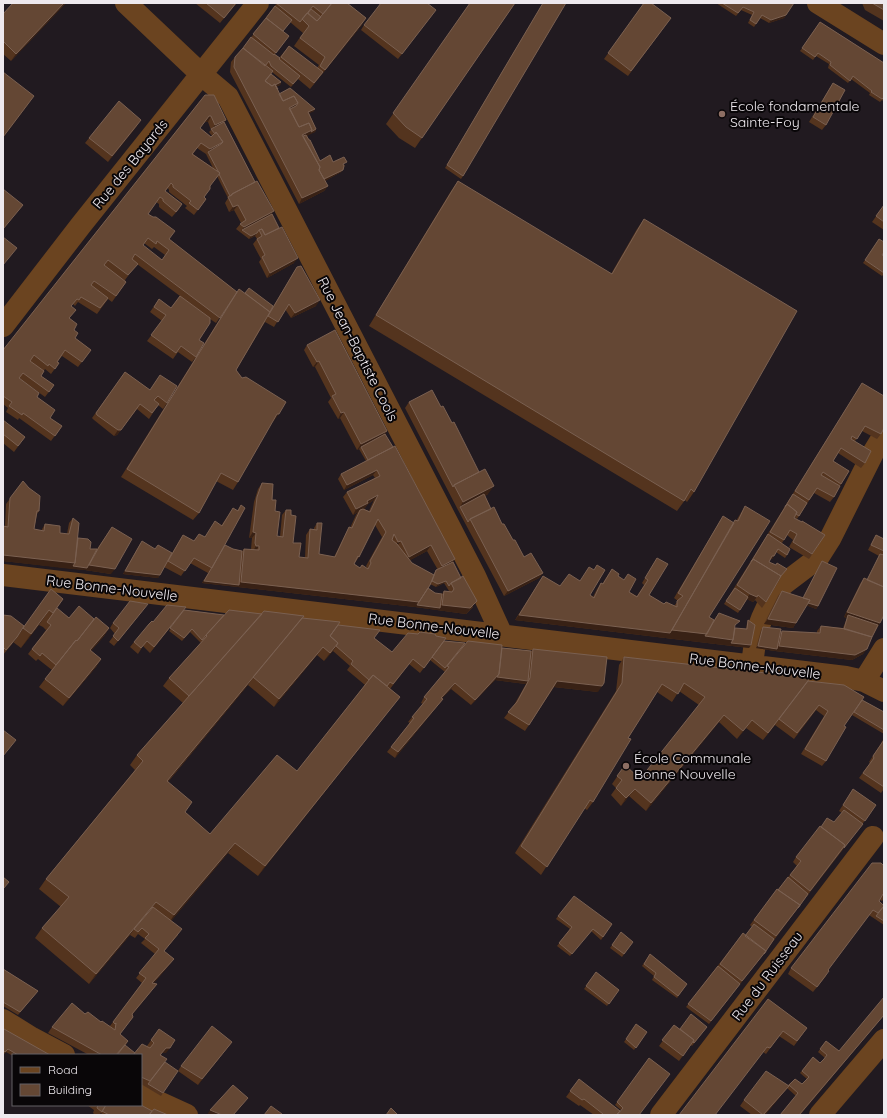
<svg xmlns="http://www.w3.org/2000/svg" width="887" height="1118" viewBox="0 0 887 1118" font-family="Quicksand,sans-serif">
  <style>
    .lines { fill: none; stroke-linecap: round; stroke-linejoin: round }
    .minor { stroke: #6b4420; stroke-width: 22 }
    .wall { fill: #54341e; fill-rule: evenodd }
    .shaded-wall { fill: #382115 }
    .building { fill: #644734; stroke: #7a6051; fill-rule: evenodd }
    .education-dot { fill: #8d6e63; stroke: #090608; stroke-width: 1.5 }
    .labels { text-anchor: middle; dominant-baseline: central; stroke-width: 4; stroke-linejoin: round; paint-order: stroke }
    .poi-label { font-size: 14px; fill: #eee9ee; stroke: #090608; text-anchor: start }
    .street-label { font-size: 14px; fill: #eee9ee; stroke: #090608 }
  </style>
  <rect width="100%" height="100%" fill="#211a20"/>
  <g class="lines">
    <path class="minor" d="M126,3L202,75L228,97L475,576L501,633
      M818,3L884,44
      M3,326L81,225L258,3
      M3,575C284,608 565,642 846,677L864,681L884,691
      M752,665L756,634L762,618L773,594L785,583L818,558L830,539L873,453L884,435
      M864,681L884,649
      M3,1020L32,1038L64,1055
      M141,1094L187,1115
      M661,1115L873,837
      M820,1115L884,1040"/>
  </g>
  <path class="wall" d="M66,3L11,61L3,54V14Z
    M195,3H237L220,23Z
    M277,3H347L366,18L361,26L310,89L298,79L291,87L272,72L271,74L281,82L280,85L276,87L279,94L314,111L309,113L316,129L315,132L309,134L307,136L320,161L333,162L345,165L341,172L325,181L328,186L324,191L299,204L230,72L231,62L235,57L243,48ZM290,22L303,33L294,46L319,65L317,68L289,46L279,58L275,54L289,36L283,31Z
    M470,3H515L415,148L399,138L386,124Z
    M543,3L463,176L461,179L445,168Z
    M644,3L671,18L628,76L604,59Z
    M716,3H794L784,18L769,23L760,18L754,27L748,23L752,15L741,10L736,16Z
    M862,3H884V21L865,10Z
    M432,15L398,59L361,30L364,25Z
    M820,22L884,63V102L882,100L880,102L869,95L870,93L851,79L848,83L828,68L829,64L816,56L813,60L800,51Z
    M833,83L826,125L822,130L809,122Z
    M205,95L226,120L224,122L272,214L294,263L267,278L259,262L261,259L253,244L257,239L255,236L249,239L236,229L241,223L234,210L229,212L225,203L228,198L217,176L210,186L204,198L206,199L194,215L185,208L187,206L169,192V190L168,188L165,191L182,204L179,209L172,217L159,207V204L156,202L148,214L169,239L237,292L245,293L271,310L297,267L316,306L291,318L285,309L274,327L265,322L236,370L273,422H272L238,482L233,490L216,481L199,513L193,520L121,477L231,301L216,323L210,319L199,340L196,357L192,362L178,352L173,359L147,341L162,321L150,312L159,299L171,308L180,296L137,264L125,280L126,282L112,302L108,299L97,314L78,302L75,306L73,304L71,306L70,318L74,330L75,338L91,350L78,367L62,356L57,362L59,363L51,374L45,369L41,376L54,385L45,397L19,378L37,397L50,418L62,426L51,441L19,418L18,420L6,412L8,408L3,404V350ZM205,122H208L211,130L209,132L212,136L211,137L200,128ZM197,148L206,154L213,168L193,154ZM144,243L152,249L154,247L165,255L162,260L143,246Z
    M137,126L108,162L85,143L89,138Z
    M458,181L611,274L637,229L644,219L694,492L687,502L685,500L677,511L369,326L451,191Z
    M884,205V230L872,222Z
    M879,239L882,255L884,256V274L882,276L863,263Z
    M307,345L387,431L385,434L455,559L453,562L473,607L466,614L415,607L202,583L209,572L208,573L190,563L181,576L164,567L158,578L123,574L140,544L169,558L183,535L194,541L199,534L204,537L221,526L233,508L237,511L241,505L218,556L233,549L242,551L244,549H251L252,538H249L254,502L258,489L262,483L272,500L275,511L277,536L280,537L282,515L286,510L291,515L293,543L299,557L305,558L306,535L310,529L314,530V528L317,523L319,554L334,557L349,527L350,528L356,515L358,512L353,515L343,497L347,492L375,478L373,475L344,490L338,479L341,474L366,461L359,449L357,450L340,418L338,419L328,402L331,398L315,367H313L304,350ZM374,500L369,511L364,509L368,504ZM375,525L382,537L366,566L367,568H360L354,564L359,557ZM427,551L438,570H436L433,575L412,563L410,560ZM444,583L449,591H444L442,594L435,593L428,588L430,584L436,587Z
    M125,372L150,390L160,375L167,403L163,409L158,405L149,419L137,409L117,435L114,436L94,420L92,418Z
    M862,383L881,434L877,439L862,431L855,441L865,463L861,468L838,453L833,461L849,471L840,486L834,497L830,502L814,493L797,519L794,517V518L801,522L802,521L825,535L809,559L789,547L793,540L787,535L782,543L787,555L785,558L776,552L772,559H770L769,562L780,579L766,602L762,608L755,600L753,602L747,599L738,613L724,604Z
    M409,402L441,407L488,494L485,496L491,509L524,557L543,573L539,578L504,596L458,510L405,408Z
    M3,420L25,437L14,452L3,443Z
    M23,481L39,511L37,514L34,529L41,531L45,524L60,533L67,534L69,523L73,518L78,538L90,549H97L112,527L111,574L85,570L3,561V526H5L6,504Z
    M745,506L709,617L714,620L719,613L735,627V628L746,629L747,623L748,620L751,645L749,648L515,620L543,576L560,586L590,595L593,597L597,589L601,583L602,584L612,569L618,576L629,592L637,596L644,585L642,583L657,558L649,595L664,604L674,606L678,601L674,598L723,516L734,523L736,521Z
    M876,535L884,539V615L863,654L852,660L775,651L756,648L761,630L763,627L780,633L782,631L817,633V631L821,626L843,628L847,618L844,617L860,584L864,578L867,580L879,556L868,550L873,540Z
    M822,561L818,606L816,609L806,605L793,628L764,624L778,596L782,591L803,598Z
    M51,589L63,599L57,608L69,618L94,619L109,628L104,636L91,651L101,659L96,667L63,706L39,687L52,670L38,659L36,661L28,654L46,630L43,627L39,625L21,648L13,642L17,638L3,655V615L17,637Z
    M144,609L114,646L109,642L115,634L110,628L113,623Z
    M184,610L224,615L302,618L338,625L374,638L392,652L436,636L444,641L531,651L533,649L598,692L554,687L525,731L504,718L514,705L526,684L495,680L471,705L451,689L442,698L443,699L439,704L395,758L387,752L410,723L408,722L423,704L421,703L424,697L445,672L430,660L420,673L409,664L390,689L400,697L392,707L258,876L228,853L171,921L178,935L164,951L174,959L170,964L153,984H157L132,1015L133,1017L120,1034L128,1041L125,1046L135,1053L147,1046L159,1029L166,1053H162L161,1055L165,1062L163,1093L161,1096L141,1084V1055H89L48,1033L52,1027L85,1014L110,1026L142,983L136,978L155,954L141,943L145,939L138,934L135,938L130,935L89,984L35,938L42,928L61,907L39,889L46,879L135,770L130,765L137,755L183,703L163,686L169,678L201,643L190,632L182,641L169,631L176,620L150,653L143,646L138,654L130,647L134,642L153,622ZM333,651L350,666L347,670L365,685L297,771L210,834L185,812L168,782L248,685L274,707L317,655L324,661Z
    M624,657L808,681L862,700L884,712V734L852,715L859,704L844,726L826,761L822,766L801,754L824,716L816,710L794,739L775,725L763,740L746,728L737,739L719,722L646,811L629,796L621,806L611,795L616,788L612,784L625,765L640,779L699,705L679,691L672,702L657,692L628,738L593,802L587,810L584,808L541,875L515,853L616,691L619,665Z
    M884,738V789L881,793L859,778L870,763L869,762L880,745Z
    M853,789L876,805L861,826L807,896L762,956L709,1024L686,1007L743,933L745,936L752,927L750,925L777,889L778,890L797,866L793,862L796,857L821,827L834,822L842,813L839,811Z
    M884,866V898L882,901L880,900L879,901L884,905V925L869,915L828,970L826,976L813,992L788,974L791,968Z
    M558,916L612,924L601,940L591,931L570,956L557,946L570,929L556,919Z
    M621,932L633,942L622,957L610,948Z
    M650,954L687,984L677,998L652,980L654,976L642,966Z
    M3,969L38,991L18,1015L3,1006Z
    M596,972L619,990L607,1006L584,989Z
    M768,999L807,1028L794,1046L779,1036L766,1054L763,1052Z
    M884,1015L800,1115H780L796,1096L787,1088L765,1115H752L740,1106L744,1100L788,1085L795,1079L802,1084L807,1079L800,1073L813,1057L820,1063L825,1058L818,1052L826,1041L839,1051Z
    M636,1024L647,1032L634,1050L624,1042Z
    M674,1025L680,1029L707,1027L692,1046L691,1045L679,1061L659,1046Z
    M3,1030L50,1055H13V1056L6,1052L3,1055Z
    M232,1042L198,1085L178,1071L181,1066Z
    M649,1058L670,1074L621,1110L615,1105Z
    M579,1079L617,1115H594L580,1105L579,1106L566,1097Z
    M87,1105H141L152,1111L168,1115H103L101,1113L99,1115H95L93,1113L94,1110Z"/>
  <path class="shaded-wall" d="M64,3H66L11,61L16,54Z
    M786,15L784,18L769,23L771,20Z
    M366,18L361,26L319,78L325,70Z
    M281,82L280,85L273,88L275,85Z
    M34,96L27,106L3,138V137Z
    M298,103L294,108L287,110L289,108Z
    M315,109L314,111L306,115L308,112Z
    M209,116H211L208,122H205L196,133Z
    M141,120L137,126L108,162L112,156Z
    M226,120L222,125L211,130L215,125Z
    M316,129L315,132L301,139L302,135L312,130Z
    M223,142L219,147L208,152L210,149Z
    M343,170L341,172L320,184L322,181Z
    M328,186L324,191L299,204L302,198Z
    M23,205L3,230V229Z
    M238,205L234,210L229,212L233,207Z
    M274,211L270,217L242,230L240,232L244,227Z
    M257,233L255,236L249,239L251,236Z
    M298,258L294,263L267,278L270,273Z
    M320,300L316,306L291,318L295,313Z
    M319,361L315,367H313L317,362Z
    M140,404L117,435L114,436L118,430Z
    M344,412L340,418L338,419L341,413Z
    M277,414H279L273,422H271Z
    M387,431L383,436L361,447L359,449L357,450L361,444Z
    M377,470L373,475L344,490L347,485Z
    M494,486L488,494L460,509V507L463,502Z
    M378,495L374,500L368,504L364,509L359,511L360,510L358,512L353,515L356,509L367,501Z
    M253,532L256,533L252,538H249Z
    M401,541L397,546L394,547L398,542Z
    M431,545L427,551L405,563L409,557Z
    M256,546H259L255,552L253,551Z
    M3,555L75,563L71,569L3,561Z
    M772,556H774L772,559L770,558Z
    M455,559L451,565L438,571L442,566Z
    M89,565L115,569L111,574L85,570Z
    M73,566L87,568L85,570L71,569Z
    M125,571L160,575L158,578L123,574Z
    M543,573L539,578L504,596L508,591Z
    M204,581L239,585L241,582L419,602L440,608L442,605L477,601L466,614L415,607L202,583Z
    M446,581L444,583L436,587L438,584Z
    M750,594L757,597L753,602L746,599Z
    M802,600L818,606L816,609L800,603Z
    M49,610L39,625L21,648L31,634Z
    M847,612L880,623L877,628L848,615L847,618L844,617Z
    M519,615L707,634L751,645L749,648L515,620Z
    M304,616L253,677L248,685L160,791L167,781Z
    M768,619L796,623L793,628L764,624Z
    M109,628L104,636L85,658L90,650Z
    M338,643L333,651L324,661L330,653Z
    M758,646L777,649L779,646L867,649L863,654L852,660L775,651L756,648Z
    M323,647L317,655L274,707L279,699Z
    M101,659L96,667L63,706L69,698Z
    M499,674L528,681L526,684L495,680L471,705L475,700Z
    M557,681L602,686L598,692L554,687Z
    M455,683L451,689L437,703L441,698Z
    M400,697L392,707L258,876L265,866Z
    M443,699L439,704L395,758L398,752Z
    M724,715L719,722L646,811L651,803Z
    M752,720L746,728L737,739L743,731Z
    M635,789L629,796L621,806L626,798Z
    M235,843L228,853L167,926L174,915Z
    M156,902L149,912L134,929L130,935L89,984L96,974Z
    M174,959L170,964L149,989L152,983Z
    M157,984L153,989L128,1020L132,1014Z
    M232,1042L228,1047L198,1085L202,1079Z
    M166,1048H170L166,1053H162Z
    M789,1086L785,1091L765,1115H764Z
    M248,1098L244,1103L234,1115H233Z
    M210,1110L222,1115H207Z"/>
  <path class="building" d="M13,3H64L16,54L3,41V14Z
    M206,3H236L224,18Z
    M276,3H332L323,14L313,6L300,22Z
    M332,3H347L366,18L325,70L320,66L325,57L300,38L309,26L302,19L307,13L317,21Z
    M381,3H427L436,10L402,54L364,25Z
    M470,3H515L422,138L406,127L393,113Z
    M543,3H566L463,176L447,165Z
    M644,3H651L671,18L631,71L608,53Z
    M722,3H794L786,15L771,20L762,15L756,24L750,20L754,12L743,7L738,13Z
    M872,3H884V10Z
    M275,6L292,20L283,31L266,18Z
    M311,9L321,17L317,21L308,13Z
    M266,18L289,36L276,53L253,34Z
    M820,22L884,63V98H883L882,99L871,92L872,91L853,76L850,81L830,65L831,62L818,53L815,57L802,48Z
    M251,37L274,55V54L280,58L279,59L300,76L293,84L271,66L269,61L265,66L243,48Z
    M289,46L323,72L314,83L281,57Z
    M243,48L273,71L265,81L272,86L275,84L283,101L294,96L298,103L289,108L299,127L309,123L312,130L302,135L320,167L319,170L328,186L302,198L234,67L235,57Z
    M3,72L34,96L3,137Z
    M271,74L281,82L275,85L278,89H277L275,84L272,86L265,81Z
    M833,83L845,90L826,125L813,117Z
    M290,88L315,109L308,112L316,129L311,132L312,130L309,123L299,127L290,109L296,106L298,103L294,96L283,101L279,94Z
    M205,95H214L226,120L215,125L211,116H209L200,128L211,137L216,132L223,142L210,149L201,143L192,154L220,173L210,186V189L204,197L206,199L198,210L189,203L191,201L173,187V185L171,183L165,191L182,204L176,212L163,201V199L160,197L148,214L153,217H156L175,231L169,239L237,292L220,318L135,254L132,259L138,264L128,275L108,260L104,265L126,282L116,296L94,281L91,285L108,298L100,308L81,297L79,300L77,299L71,306L76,310L69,318L77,324L74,330L78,333L75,338L91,350L82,362L65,350L57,362L59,363L55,369L49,364L48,366L34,355L30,361L44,371L41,376L54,385L49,392L23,373L19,378L39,393L37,397L55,410L50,418L62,426L55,436L23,413L22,415L9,406L12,402L3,396V350ZM148,238L156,244L157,241L169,250L162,260L143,245Z
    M119,101L141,120L112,156L89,138Z
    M224,122L255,182L232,194L230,196L219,174L220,173L218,171L208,152L221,144L223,142L216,132L215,134L211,129Z
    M306,135L309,140H310L320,161L330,155L333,162L344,157L347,162L343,164L344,166L343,170L324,179L319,170L320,167L303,136Z
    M257,181L274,211L244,227L240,224L246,220L238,205L233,207L228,197L232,195V194Z
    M458,181L612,274L644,219L797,311L694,492L691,489L684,501L376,315Z
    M3,189L23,205L3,229Z
    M884,205V222L876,216Z
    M272,214L279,228L265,235L262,229L259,230L257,233L251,236L242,230Z
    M282,227L298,258L270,273L262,257L265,255L257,239L262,236L259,230L262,229L265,235Z
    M3,237L17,248L3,265Z
    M879,239L884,242V252L882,255L884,256V273L865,260Z
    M301,266L320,300L295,313L289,304L278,322L268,316L297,267Z
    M249,288L273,306L270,312L245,293Z
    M239,289L270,312L236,370L242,378L246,377L286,402L279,414H277L238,482L221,473L199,513L127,469Z
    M180,296L210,318V323L199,340L204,343L196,357L181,346L176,353L151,335L166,315L154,307L159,299L171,308Z
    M335,330L387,431L361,444L344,412L341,413L332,396L336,394L319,361L317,362L307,345Z
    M125,372L150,390L160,375L177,386L167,403L158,396L154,400L159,404L152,413L140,404L121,430H118L97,415L96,413Z
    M862,383L884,396V428L881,434L865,426L857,439L852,436L851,439L871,451L865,463L841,448L833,461L849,471L841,484L823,472L821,475L840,486L834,497L817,488L809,500L795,491Z
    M432,390L441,407L443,406L452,423L454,422L479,472L454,485L453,487L409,402Z
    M3,420L25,437L18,446L3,434Z
    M385,434L393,447L368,460L361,447Z
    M395,446L455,559L442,566L431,545L409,557L401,541L398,542L394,534L392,540L397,544L412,563L434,575L430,585L419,602L241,582L244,549L259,550V546H256L255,543L256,533L253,532L257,497L262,483L273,484L272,500H276L275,511L280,512L277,536L283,537L286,510H291V515L296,516L293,543H301L299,557L308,558L310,529L317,530V523H322L319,554L335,557L349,527L352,528L360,510L363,509L370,512L378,495L367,501L368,503L356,509L347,492L380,476L377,470L347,485L341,474ZM378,519L386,532L370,561L371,563L368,569L362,565L360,568L354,564L358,556L359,557Z
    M485,469L494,486L463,502L454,485Z
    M23,481L29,488L40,496L39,511H37L34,529L44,531L45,524L60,526V533L69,534L73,518L79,523L75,563L3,555V526L8,527L10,498Z
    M484,494L491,509L470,519L468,522L460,507Z
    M793,494L807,503L799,516L796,514L797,512L787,504L785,507Z
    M787,504L797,512L794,518L802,522V521L825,535L812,554L793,542L797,534L790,530L784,540L770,532Z
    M241,505L245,508L212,568L194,558L185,571L168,561L183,535L194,541L199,534L205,537L215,521L222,526L233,508L238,511Z
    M745,506L770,521L709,617L714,620L707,634L672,630L735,520L738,521Z
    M494,507L502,524H504L513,540H515L524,557L531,553L543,573L508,591L470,519Z
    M723,516L734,523L670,633L519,615L543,576L560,586L569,574L580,581L589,567L594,570L597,565L605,570L590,595L594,598L601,583L603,584L612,569L619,574L618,576L624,580L628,574L636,579L629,592L637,597L648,580L645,578L657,558L668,564L649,595L664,604L666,602L677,607V601L683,596L678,593Z
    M112,527L132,539L115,569L89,565L99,547Z
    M768,534L790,549L787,555L778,549L774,556H772L769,562L776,565L777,563L787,569L780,577L781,576L753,559L751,562Z
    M876,535L884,539V551L871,545Z
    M78,538L88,539L91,542L90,549H97L87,568L73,566L75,563Z
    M142,541L155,549L158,545L172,553L160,575L125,571Z
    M225,545L233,549L242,551L239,585L204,581Z
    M880,554L884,555V587L867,580Z
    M753,559L781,576L766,602L758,595L757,597L750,594L737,585Z
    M822,561L837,568L818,606L808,603L810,600L803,598Z
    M453,562L461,578L451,583L449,586L446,581L438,584L432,581L436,570Z
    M463,576L477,601L470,608L442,605L444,591L452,592L454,589L451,583Z
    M864,578L884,587V615L880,623L847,612Z
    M428,588L435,593L442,594L440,608L417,605Z
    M735,588L748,597L740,610L726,601Z
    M51,589L63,599L53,613L49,610L31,634L23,628Z
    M782,591L810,600L796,623L768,619Z
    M130,601L148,604L118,641L113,636L119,628L113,623Z
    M167,605L186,607L154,647L147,641L141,648L134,642L149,624L152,621L153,622Z
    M79,606L94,619L77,641L76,640L56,665L42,653L40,656L32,649L51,625L47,622L57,608L69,618Z
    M184,610L224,615L206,635L202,640L192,629L184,638L170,628Z
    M229,610L262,614L189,696L169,678L207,636L206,635Z
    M264,611L304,616L167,781L192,802L185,812L210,834L277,755L297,771L373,675L400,697L265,866L235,843L174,915L156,902L96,974L42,928L69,897L46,879L143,761L137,755Z
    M719,613L740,621L735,625L733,640L705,636Z
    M3,615L11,616L24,626L17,637L6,650L3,647Z
    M848,615L878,625L872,637L844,629Z
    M96,617L109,628L90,650L101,659L69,698L45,679L76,640L77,641Z
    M302,618L340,622L330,636L338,643L330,653L323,647L279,699L253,677Z
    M748,620L755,625L751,645L731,643L733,640L735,628L747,629Z
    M338,625L380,630L374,638L392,652L408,633L418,634L420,632L435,634L436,636L446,638L424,668L413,659L393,684L390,682L387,686L373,675L369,680L351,664L353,661L336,646L338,643L330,636Z
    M821,626L846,629L872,637L867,649L855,655L779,646L782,631L820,633Z
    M763,627L781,629L777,649L758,646Z
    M444,641L465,643L445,668L432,657Z
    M468,641L502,645L499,674L475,700L455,683L441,698L443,699L398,752L391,747L414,718L412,717L427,699L424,697L449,667L447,666Z
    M502,648L531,651L528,681L497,677L499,674Z
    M533,649L607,657L604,683L602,686L557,681L529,725L508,712L517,702L530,678Z
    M624,657L810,678L768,733L752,720L743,731L724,715L651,803L635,789L626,798L616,788L622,780L617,776L625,765L640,779L705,697L684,683L678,694L662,684L628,738L631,739L593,802L590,800L547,867L521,846L622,683Z
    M808,681L844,685L864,697L844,726L846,727L826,761L805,749L828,711L819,705L797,733L779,719Z
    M862,700L884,712V730L854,712Z
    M3,730L16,740L3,756Z
    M884,740V787L863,773L874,758L873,756Z
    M853,789L876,805L865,821L843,805Z
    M844,810L863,824L844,848L845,845L821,827L827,818L834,822Z
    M820,826L845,845L810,891L790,875L801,861L796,857Z
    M872,863H881L884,866V895L883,894L879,901L884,906L878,913L873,910L828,970L829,971L817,987L791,968Z
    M3,877L9,882L3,889Z
    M788,877L808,894L798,908L800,905L778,890Z
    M777,889L800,905L776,936L754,920Z
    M574,896L612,924L603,937L593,929L572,954L559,943L572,927L558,916Z
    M884,906V921L876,916Z
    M153,907L182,929L164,951L174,959L152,983L157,984L132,1014L133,1017L120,1034L128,1041L116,1055H102L52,1027L72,1003L85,1014L88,1012L101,1022L102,1021L115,1030L116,1023L115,1024L113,1022L146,978L139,973L159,949L145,938L149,934L142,928L138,932L134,929Z
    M754,924L774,939L764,954L766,951L745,936Z
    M621,932L633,942L624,954L612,945Z
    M743,933L766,951L742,981L720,964Z
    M650,954L687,984L678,996L654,977L656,973L644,964Z
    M718,966L740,984L711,1021L688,1004Z
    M3,969L38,991L20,1012L3,1002Z
    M596,972L619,990L609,1004L586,986Z
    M884,997V1015L799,1115H780L798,1093L789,1085L795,1079L802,1084L809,1077L802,1071L813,1057L820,1063L824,1059L827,1055L820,1049L826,1041L839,1051Z
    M768,999L807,1028L797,1041L783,1031L770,1048L767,1047L715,1115H679Z
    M691,1014L707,1027L694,1043L693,1042L694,1040L680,1029Z
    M636,1024L647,1032L636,1048L626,1039Z
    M674,1025L694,1040L683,1056L662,1040Z
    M212,1026L232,1042L202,1079L181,1066Z
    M4,1029L50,1055H18L8,1049L5,1052L3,1050V1030Z
    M159,1029L175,1040L170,1048H166L160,1055L167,1059L150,1081L141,1077V1055H133L142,1044L150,1048L154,1043L151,1040Z
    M125,1045L135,1053L133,1055H117Z
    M649,1058L670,1074L639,1115H617L623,1108L617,1102Z
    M165,1062L178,1071L163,1093L148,1084Z
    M766,1071L789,1086L763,1115L744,1100Z
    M579,1079L620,1111L616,1115H602L603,1114L584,1099L582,1100L570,1091Z
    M233,1085L248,1098L233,1115H222L210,1110Z
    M98,1105H106L102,1112L97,1108Z
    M106,1105H141L152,1111L149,1115H109L102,1111Z
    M271,1106L282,1114L281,1115H264Z
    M391,1108L398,1115H386Z
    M154,1109L168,1115H149Z"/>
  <g class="education-dot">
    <circle cx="722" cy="114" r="4"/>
    <circle cx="626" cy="766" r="4"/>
  </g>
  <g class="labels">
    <g class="poi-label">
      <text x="730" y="106">École fondamentale<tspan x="730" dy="16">Sainte-Foy</tspan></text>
      <text x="634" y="758">École Communale<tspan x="634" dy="16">Bonne Nouvelle</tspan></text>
    </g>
    <g class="street-label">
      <text transform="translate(130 164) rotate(-51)">Rue des Bayards</text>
      <text transform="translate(358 349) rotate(63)">Rue Jean-Baptiste Cools</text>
      <text transform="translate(112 588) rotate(7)">Rue Bonne-Nouvelle</text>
      <text transform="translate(434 626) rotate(7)">Rue Bonne-Nouvelle</text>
      <text transform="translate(755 666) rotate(7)">Rue Bonne-Nouvelle</text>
      <text transform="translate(767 976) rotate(-53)">Rue du Ruisseau</text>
    </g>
  </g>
  <rect width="887" height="1118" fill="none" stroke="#eee9ee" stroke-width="8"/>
  <rect x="12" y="1054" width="130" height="52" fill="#090608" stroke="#656164"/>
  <rect x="20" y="1067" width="20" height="6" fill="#6b4420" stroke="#656164"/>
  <text x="48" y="1074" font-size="12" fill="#eee9ee">Road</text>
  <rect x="20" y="1084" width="20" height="12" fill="#644734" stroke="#656164"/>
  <text x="48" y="1094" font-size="12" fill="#eee9ee">Building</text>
</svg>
